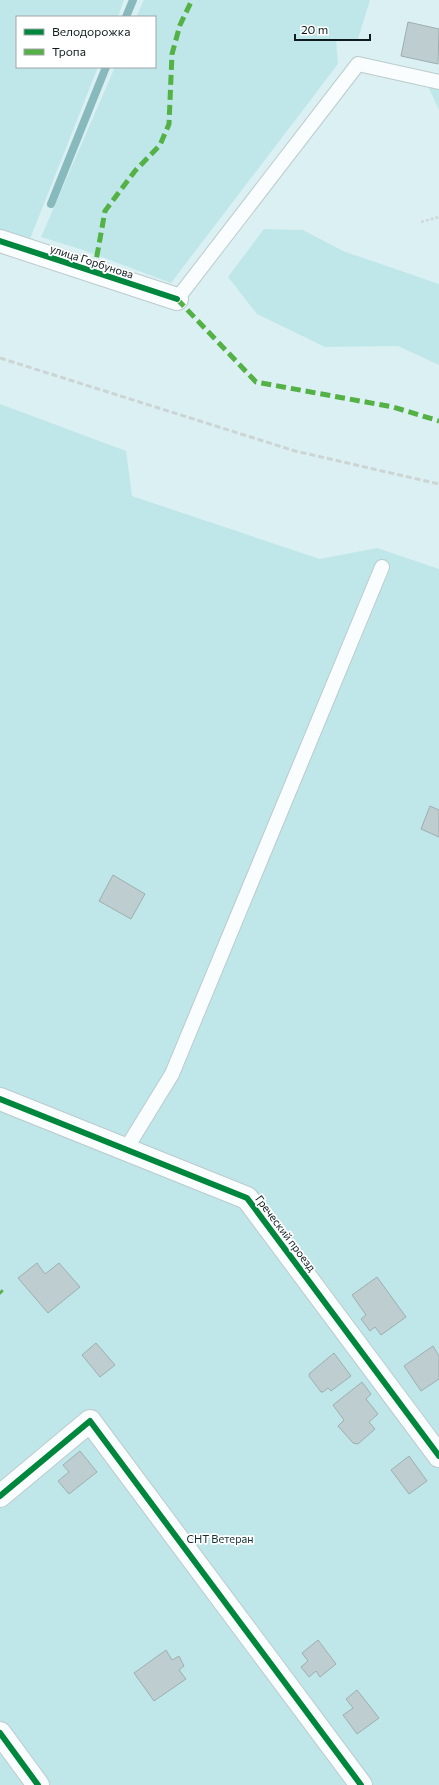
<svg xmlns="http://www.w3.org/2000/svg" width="439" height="1785" viewBox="0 0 439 1785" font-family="Commissioner,sans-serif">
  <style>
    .green { fill: #bfe7ea }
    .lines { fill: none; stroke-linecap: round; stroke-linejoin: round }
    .stream { stroke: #87b9bd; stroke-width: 8 }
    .building { fill: #beced0; stroke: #9eaeaf }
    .service-casing { stroke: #bbcbcd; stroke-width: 16 }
    .minor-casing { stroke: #bbcbcd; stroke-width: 24 }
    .path { stroke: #d1d7d8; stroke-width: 2.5; stroke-dasharray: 3 2; stroke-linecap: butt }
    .service { stroke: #fafdfd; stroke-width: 14 }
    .minor { stroke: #fafdfd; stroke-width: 22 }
    .rail { stroke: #cdd4d4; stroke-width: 3; stroke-dasharray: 6 3; stroke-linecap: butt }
    .quiet { stroke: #54b145; stroke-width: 5; stroke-dasharray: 10 5; stroke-linecap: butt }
    .cycleway-casing { stroke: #fff; stroke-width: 8 }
    .cycleway { stroke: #00873e; stroke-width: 6 }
    .labels { text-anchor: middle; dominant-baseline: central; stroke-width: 3.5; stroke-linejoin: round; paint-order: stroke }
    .street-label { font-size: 11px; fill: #0e1c1d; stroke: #fff }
    .park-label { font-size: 11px; fill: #113133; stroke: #fff }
  </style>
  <rect width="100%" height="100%" fill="#dbf0f2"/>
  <path class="green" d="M0,0H124L118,17H17V67H98L28,244L0,234Z
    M144,0H370L358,39L336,40L338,64L171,283L83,250L41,237L115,67H155V17H136Z
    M439,85V110L428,86Z
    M264,229L303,230L343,251L439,284V365L398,346L325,347L257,314L228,277Z
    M0,404L126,451L132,496L320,559L377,548L439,569V1785H0Z"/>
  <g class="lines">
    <path class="stream" d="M126,17L133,0
      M51,204L106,67"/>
  </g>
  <path class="building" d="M408,22L439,29L438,64L401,56Z
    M430,806L439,810V837L421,829Z
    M113,875L145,894L131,919L99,901Z
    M37,1263L45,1274L59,1263L80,1287L48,1313L18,1278Z
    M377,1277L406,1317L381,1335L375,1327L370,1331L361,1319L366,1315L352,1295Z
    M96,1343L115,1365L100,1377L82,1355Z
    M433,1346L439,1356V1379L421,1391L404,1366Z
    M334,1353L351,1376L331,1391L328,1388L323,1392H321L309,1376L310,1373Z
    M362,1382L371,1394L366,1399L378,1414L369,1422L375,1429L358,1444L353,1443L338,1426L344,1420L333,1405Z
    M80,1451L97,1472L69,1494L58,1481L69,1472L63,1465Z
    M409,1456L427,1481L409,1494L391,1470Z
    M318,1640L336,1664L320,1677L316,1671L309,1677L301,1667L308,1661L302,1653Z
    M166,1650L172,1660L179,1656L184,1666L179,1670L186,1679L154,1701L134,1673Z
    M357,1690L379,1718L357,1734L343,1715L353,1708L346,1699Z"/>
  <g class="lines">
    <defs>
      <path id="service" d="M177,299L358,64L439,82
        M126,1149L172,1074L382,567"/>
      <path id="minor" d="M0,241L177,299
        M0,1099L247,1198L439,1456
        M0,1496L90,1421L361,1785
        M0,1733L38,1785"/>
    </defs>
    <use href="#service" class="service-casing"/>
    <use href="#minor" class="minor-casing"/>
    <path class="path" d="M421,222L439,217"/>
    <use href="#service" class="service"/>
    <use href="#minor" class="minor"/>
    <path class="rail" d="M0,358L295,451L439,484"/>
    <path class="quiet" d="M94,272L105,211L135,171L160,145L169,124L172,54L180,25L192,0
      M177,299L256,382L393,407L439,421
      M0,1291L2,1293"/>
    <defs>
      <path id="cycleway" d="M0,241L177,299
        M0,1099L247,1198L439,1456
        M0,1496L90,1421L361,1785
        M0,1733L38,1785"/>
    </defs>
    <use href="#cycleway" class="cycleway-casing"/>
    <use href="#cycleway" class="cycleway"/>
  </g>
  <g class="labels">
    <g class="street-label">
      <text transform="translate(92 261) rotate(18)">улица Горбунова</text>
      <text transform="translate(286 1233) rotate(53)">Греческий проезд</text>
    </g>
    <g class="park-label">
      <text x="220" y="1538">СНТ Ветеран</text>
    </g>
  </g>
  <rect x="16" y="16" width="140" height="52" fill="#ffffff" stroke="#9fa4a5"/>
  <rect x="24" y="29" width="20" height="6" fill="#00873e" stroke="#9fa4a5"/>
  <text x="52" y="36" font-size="12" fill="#0e1c1d">Велодорожка</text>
  <rect x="24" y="49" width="20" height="6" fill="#54b145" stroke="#9fa4a5"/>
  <text x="52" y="56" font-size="12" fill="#0e1c1d">Тропа</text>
  <path d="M295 34v6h75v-6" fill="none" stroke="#0e1c1d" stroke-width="2"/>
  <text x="301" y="34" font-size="12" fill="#0e1c1d" stroke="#ffffff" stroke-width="3" paint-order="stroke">20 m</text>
</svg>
